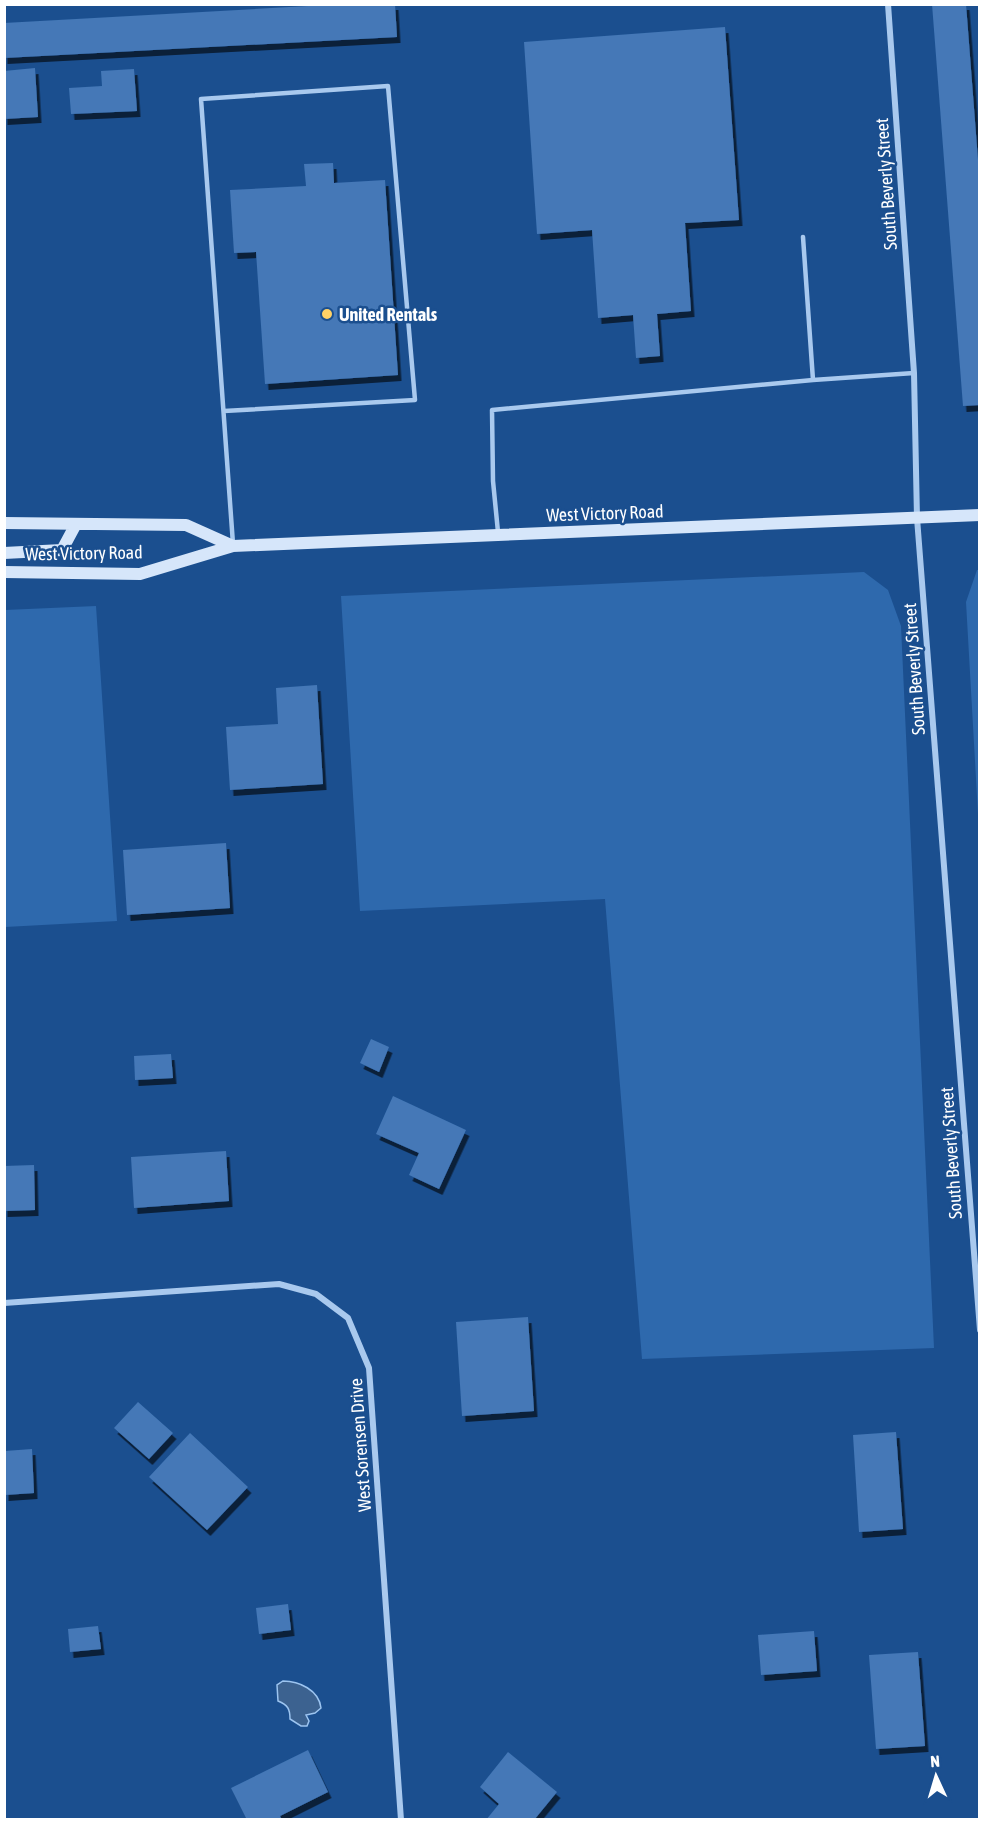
<svg xmlns="http://www.w3.org/2000/svg" width="984" height="1824" viewBox="0 0 984 1824" font-family="'Asap Condensed',sans-serif">
  <style>
    .green { fill: #2e69ad }
    .water { fill: #3c6290; stroke: #9cc4f0; stroke-width: 1.5 }
    .building { fill: #4478b7; filter: url(#shadow) }
    .lines { fill: none; stroke-linecap: round; stroke-linejoin: round }
    .service { stroke: #a9c9ee; stroke-width: 4.5 }
    .minor { stroke: #a9c9ee; stroke-width: 6 }
    .secondary { stroke: #d6e6fa; stroke-width: 12 }
    .poi-dot { fill: #ffd166; stroke: #1b4f8f; stroke-width: 2 }
    .labels { text-anchor: middle; dominant-baseline: central; stroke-width: 5; stroke-linejoin: round; paint-order: stroke }
    .street-label { font-size: 18px; fill: #fff; stroke: #1b4f8f }
    .poi-label { font-size: 18px; font-weight: bold; fill: #fff; stroke: #1b4f8f; text-anchor: start }
  </style>
  <defs>
    <filter id="shadow"><feDropShadow dx="3.5" dy="6" stdDeviation="0" flood-color="#0009"/></filter>
  </defs>
  <rect width="100%" height="100%" fill="#1b4f8f"/>
  <path class="green" d="M977,570H980L979,832L966,602Z
    M864,572L888,590L901,626L934,1348L642,1359L605,899L360,911L341,596Z
    M96,606L117,921L5,927V610Z"/>
  <path class="water" d="M283,1681C299,1681 319,1690 321,1708L315,1713L306,1715L309,1721L307,1726H301L290,1719C290,1709 288,1705 278,1701L277,1685Z"/>
  <path class="building" d="M344,4H395L397,37L4,58V23Z
    M932,4H966L980,186V405L963,406Z
    M725,27L739,220L685,223L691,311L657,314L660,356L636,358L633,315L598,318L592,230L537,234L524,42Z
    M35,68L38,117L4,119V71Z
    M134,69L137,111L71,114L69,88L102,86L101,71Z
    M333,163L334,183L385,180L398,375L265,384L256,252L234,253L230,190L306,186L304,164Z
    M317,685L323,784L230,790L226,727L278,724L276,688Z
    M226,843L230,908L127,915L123,850Z
    M371,1039L389,1047L379,1072L360,1063Z
    M171,1054L173,1078L135,1080L134,1056Z
    M393,1096L466,1130L439,1189L409,1175L419,1153L376,1134Z
    M226,1151L229,1201L134,1208L131,1157Z
    M34,1165L35,1210L4,1211V1166Z
    M528,1317L534,1411L462,1416L456,1322Z
    M138,1402L173,1433L149,1459L114,1428Z
    M896,1432L903,1529L859,1532L853,1435Z
    M190,1433L248,1487L207,1530L149,1477Z
    M32,1449L34,1493L5,1495V1451Z
    M288,1604L291,1630L259,1634L256,1608Z
    M98,1626L101,1649L70,1652L68,1629Z
    M814,1631L817,1671L761,1675L758,1635Z
    M918,1652L925,1746L876,1749L869,1655Z
    M308,1750L328,1792L280,1816L282,1820H247L231,1788Z
    M508,1752L557,1792L534,1820H486L499,1804L480,1787Z"/>
  <g class="lines">
    <path class="service" d="M803,237L813,380
      M224,411L415,400L388,86L201,99L233,544
      M498,532L493,481L492,410L813,380L914,373"/>
    <path class="minor" d="M888,4L914,373L917,518L980,1330
      M4,1303L279,1284L316,1294L348,1318L369,1368L401,1820"/>
    <path class="secondary" d="M4,523L186,525L233,546
      M4,553L62,550L76,524
      M4,572L140,574L233,546L980,515"/>
  </g>
  <circle class="poi-dot" cx="327" cy="314" r="6"/>
  <g class="labels">
    <g class="street-label">
      <text transform="translate(886 184) rotate(-94)">South Beverly Street</text>
      <text transform="translate(605 513) rotate(-2)">West Victory Road</text>
      <text transform="translate(84 553) rotate(-1)">West Victory Road</text>
      <text transform="translate(914 669) rotate(-94)">South Beverly Street</text>
      <text transform="translate(951 1153) rotate(-94)">South Beverly Street</text>
      <text transform="translate(360 1445) rotate(-94)">West Sorensen Drive</text>
    </g>
    <g class="poi-label">
      <text x="339" y="314">United Rentals</text>
    </g>
  </g>
  <rect width="984" height="1824" fill="none" stroke="#ffffff" stroke-width="12"/>
  <g transform="translate(936 1776) rotate(356)" stroke="#1b4f8f" stroke-width="4.5" paint-order="stroke">
  <path d="M0-4.5L10 22L0 15L-10 22Z" fill="#ffffff"/>
  <text y="-9" font-size="16" font-weight="bold" text-anchor="middle" fill="#ffffff">N</text>
  </g>
</svg>
